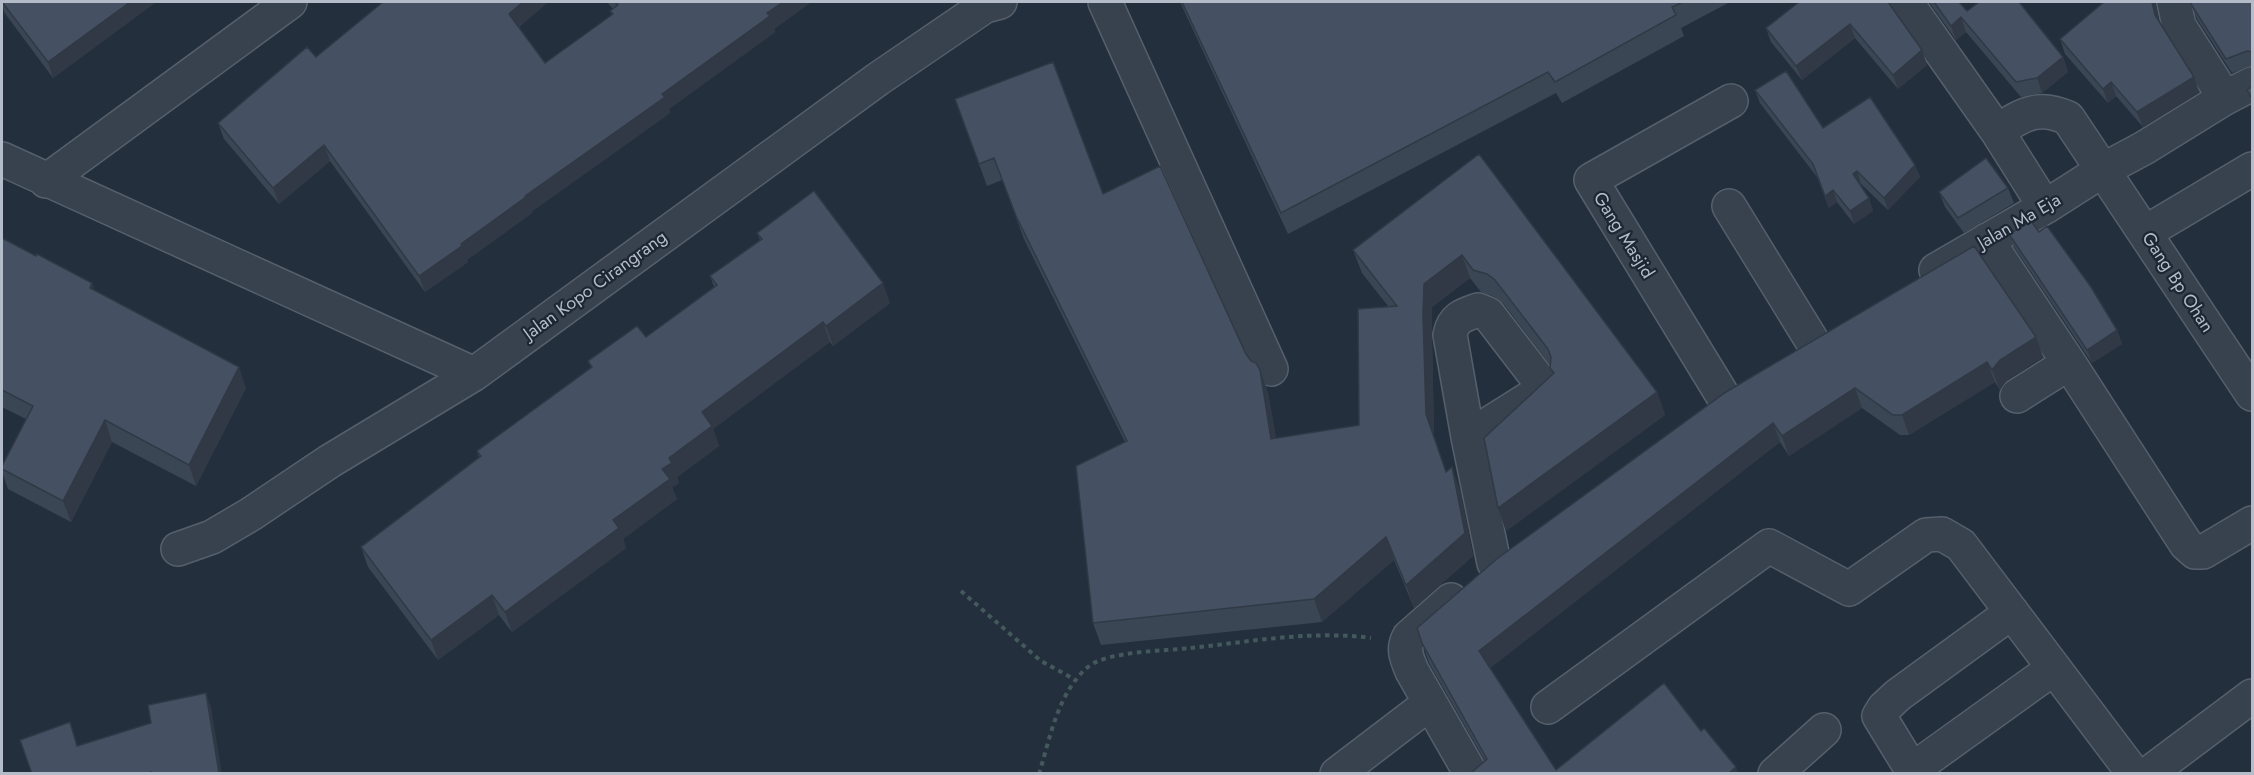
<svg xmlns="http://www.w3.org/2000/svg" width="2254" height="775" viewBox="0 0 2254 775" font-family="Jost,sans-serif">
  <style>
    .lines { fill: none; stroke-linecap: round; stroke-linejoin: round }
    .minor-casing { stroke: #565f6c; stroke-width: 36 }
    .path { stroke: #44595c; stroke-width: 4; stroke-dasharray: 4.5 4.5; stroke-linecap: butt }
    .minor { stroke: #38414e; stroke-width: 33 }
    .wall { fill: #3b4654 }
    .shaded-wall { fill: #303945 }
    .building { fill: #455162; stroke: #303945; stroke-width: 1.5 }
    .labels { text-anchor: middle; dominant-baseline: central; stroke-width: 4.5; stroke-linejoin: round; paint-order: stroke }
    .street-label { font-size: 18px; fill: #b4bcc9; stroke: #1d2633 }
  </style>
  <rect width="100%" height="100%" fill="#242f3e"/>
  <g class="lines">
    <defs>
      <path id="minor" d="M1105,2L1271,369
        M1906,2L1997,131L2045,207
        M2174,2L2179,26L2225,98
        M1997,131C2023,115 2037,104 2068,118L2252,394
        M2,159L474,374
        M46,181L290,2
        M1729,206L1814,344
        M2146,232L2252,169
        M1987,240L2069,363L2186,544L2195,552H2203L2252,523
        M1936,270L2045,207L2103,170L2144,148L2225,98L2252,84
        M1723,396L1591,180L1731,101
        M2017,396L2069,363
        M1468,437L1538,393L1541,383L1488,314L1478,310C1463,315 1453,318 1450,335L1468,437L1494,563
        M178,549L212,537L251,514L330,461L474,374L878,79L985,6L1000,2
        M1451,600L1409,637C1402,649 1407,659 1412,671L1471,774
        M2012,612L1898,695L1884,708L1879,716L1912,770L2054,668
        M1548,707L1769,546L1849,589L1926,535L1942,534L1961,545L2134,774
        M1337,774L1430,703
        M1775,774L1824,730
        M2148,774L2252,696"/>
    </defs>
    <use href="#minor" class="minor-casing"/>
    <path class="path" d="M961,591L1041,661L1074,679
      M1039,774C1050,738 1058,692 1088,667C1106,651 1165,651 1190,648C1249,642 1311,630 1371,638"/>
    <use href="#minor" class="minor"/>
  </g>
  <path class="wall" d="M2,2H156L53,78L4,12Z
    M548,2L519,27L545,63L612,15L610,11L613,9L607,2H811L774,29L775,32L669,109L670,113L531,212L532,213L467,260L468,262L425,292L330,161L279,204L224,139L218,123L316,57Z
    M1180,2H1730L1681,28L1684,36L1562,103L1556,93L1288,234Z
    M1888,2L1927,65L1898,89L1855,38L1802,80L1771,42L1766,28Z
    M1929,2H1959L1967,11L2063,57L2068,72L2042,93L2021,97L1966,32L1956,40Z
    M2104,2H2156V6L2159,21L2194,77L2199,92L2143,127L2116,96L2108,103L2065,54L2060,39Z
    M2253,2V65L2232,73L2197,19L2191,4Z
    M1755,90L1823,128L1915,165L1920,177L1888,210L1861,184L1860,185L1869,198L1873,211L1854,224L1837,202L1829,208L1817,177L1760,103Z
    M955,99L1103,194L1260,370L1268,393L1276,438L1359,425L1388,306L1362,273L1353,250L1479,154L1657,392L1665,415L1506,531L1498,508L1553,375L1550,368V365L1503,303L1495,297L1481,292L1470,278L1432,307V338L1434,436L1446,472L1460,490L1473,556L1414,608L1394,560L1322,622L1101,645L1093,623L1125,442L1024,239L1002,180L987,186Z
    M2008,188L2014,203L1964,233L1945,207L1939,192Z
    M757,233L890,303L833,346L830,342L713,429L719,446L677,477L679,483L672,487L677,499L623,539L626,548L512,632L499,615L438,660L368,567L361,547L479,457L477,451L591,368L588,361L646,337L714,287L710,276L760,240Z
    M2009,234L2117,330L2122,344L2092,363L2014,247Z
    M2,238L95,291L246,388L196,486L112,442L71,522L8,489L2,472V466L26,419L2,407Z
    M2036,337L2043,357L2007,380L2000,390L1995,382L1909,435H1900L1862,408L1789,456L1780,442L1490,668L1556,770L1701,731L1736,767L1470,774L1485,761L1429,663L1422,643L1726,392Z"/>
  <path class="shaded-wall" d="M130,2H156L53,78L48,62Z
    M523,2H548L515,30L509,14Z
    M783,2H811L774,29L775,32L669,109L670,113L531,212L532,213L467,260L468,262L425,292L419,276Z
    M2152,2H2156V6L2161,30L2155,15Z
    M1961,17L1966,32L1956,40L1951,26Z
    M1850,24L1855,38L1802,80L1796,66Z
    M1922,50L1927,65L1898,89L1893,75Z
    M2063,57L2068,72L2042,93L2037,78Z
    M2194,77L2199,92L2143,127L2137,112Z
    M2111,82L2116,96L2108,103L2103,89Z
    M324,145L330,161L279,204L273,188Z
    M1915,165L1920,177L1888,210L1884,198Z
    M1857,171L1861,184L1858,187L1853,174Z
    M1833,190L1837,202L1829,208L1825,196Z
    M1869,198L1873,211L1854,224L1850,211Z
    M1462,255L1470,278L1432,307V338L1434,436L1426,414L1423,315L1424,284Z
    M92,283L100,304L90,288Z
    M883,283L890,303L833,346L826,326Z
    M823,322L830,342L713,429L719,446L677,477L679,483L672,487L677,499L623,539L626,548L512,632L505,612L613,520L662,469L669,458L702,412Z
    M2117,330L2122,344L2092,363L2087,350Z
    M2036,337L2043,357L2007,380L2000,390L1992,370L2000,360Z
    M1987,362L1995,382L1909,435L1902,415Z
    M239,367L246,388L196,486L189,465Z
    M1260,370L1268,393L1280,461L1271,439Z
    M1855,388L1862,408L1789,456L1782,436Z
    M1657,392L1665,415L1506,531L1498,508Z
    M105,420L112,442L71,522L63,501Z
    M1773,423L1780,442L1486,671L1479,651Z
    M1452,467L1460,490L1473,556L1414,608L1406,585Z
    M1386,537L1394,560L1322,622L1314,599Z
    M492,595L499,615L438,660L431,640Z
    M206,693L211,707L222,774H219Z
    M1736,767L1738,774H1728Z"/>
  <path class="building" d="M2,2H130L48,62Z
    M383,2H523L509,14L545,63L613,14L610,11L618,5L615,2H783L767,13L770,16L662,94L665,97L525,196L526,197L461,244L462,246L419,276L324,145L273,188L218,123L307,47L316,57Z
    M1182,2H1683L1672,7L1676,15L1555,82L1548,72L1281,213Z
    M1799,2H1888L1922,50L1893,75L1850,24L1796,66L1766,28Z
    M1934,2H1959L1967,11L1979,2H2019L2063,57L2037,78L2016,82L1961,17L1951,26Z
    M2104,2H2152L2155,15L2194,77L2137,112L2111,82L2103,89L2060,39Z
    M2191,2H2253V52L2247,51L2226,59L2191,4Z
    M1053,62L1103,194L1160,166L1246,354L1251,361L1256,363L1260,370L1271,439L1359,425L1358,309L1397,306L1353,250L1479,154L1657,392L1498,508L1484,438L1554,373L1550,368L1551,357L1548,349L1495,280L1487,274L1473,270L1462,255L1424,284L1423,315L1426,414L1446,472L1452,467L1465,533L1406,585L1386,537L1314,599L1093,623L1076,466L1127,441L1016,216L994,158L979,164L955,99Z
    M1786,71L1823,128L1870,97L1915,165L1884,198L1857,171L1853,174L1869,198L1850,211L1833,190L1825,196L1813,164L1755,90Z
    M2253,86V100L2247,90Z
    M1986,158L2008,188L1958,218L1939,192Z
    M814,191L883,283L826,326L823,322L702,412L712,426L669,458L672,463L662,469L670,479L613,520L619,528L505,612L492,595L431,640L361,547L481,456L477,451L592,367L588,361L637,326L646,337L717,285L710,276L762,239L757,233Z
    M2031,221L2039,232L2047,226L2091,287L2117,330L2087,350L2009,234Z
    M2,238L36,256L37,254L92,283L90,288L239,367L189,465L105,420L63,501L2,469V466L33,406L2,390Z
    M1974,246L2036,337L2000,360L1992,370L1987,362L1902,415H1893L1855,388L1782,436L1773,423L1479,651L1556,770L1664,683L1701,731L1704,728L1736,767L1728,774H1470L1487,759L1422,643L1417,628L1498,558L1726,392Z
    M206,693L219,773L152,774L151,772L147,774H32L20,740L70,722L77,746L151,723L148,705Z"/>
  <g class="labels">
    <g class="street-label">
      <text transform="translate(2019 221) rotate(-30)">Jalan Ma Eja</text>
      <text transform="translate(1624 235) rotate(58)">Gang Masjid</text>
      <text transform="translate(2178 282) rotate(57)">Gang Bp Ohan</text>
      <text transform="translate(595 285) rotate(-36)">Jalan Kopo Cirangrang</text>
    </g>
  </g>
  <rect width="2254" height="775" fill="none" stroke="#b4bcc9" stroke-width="6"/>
</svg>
